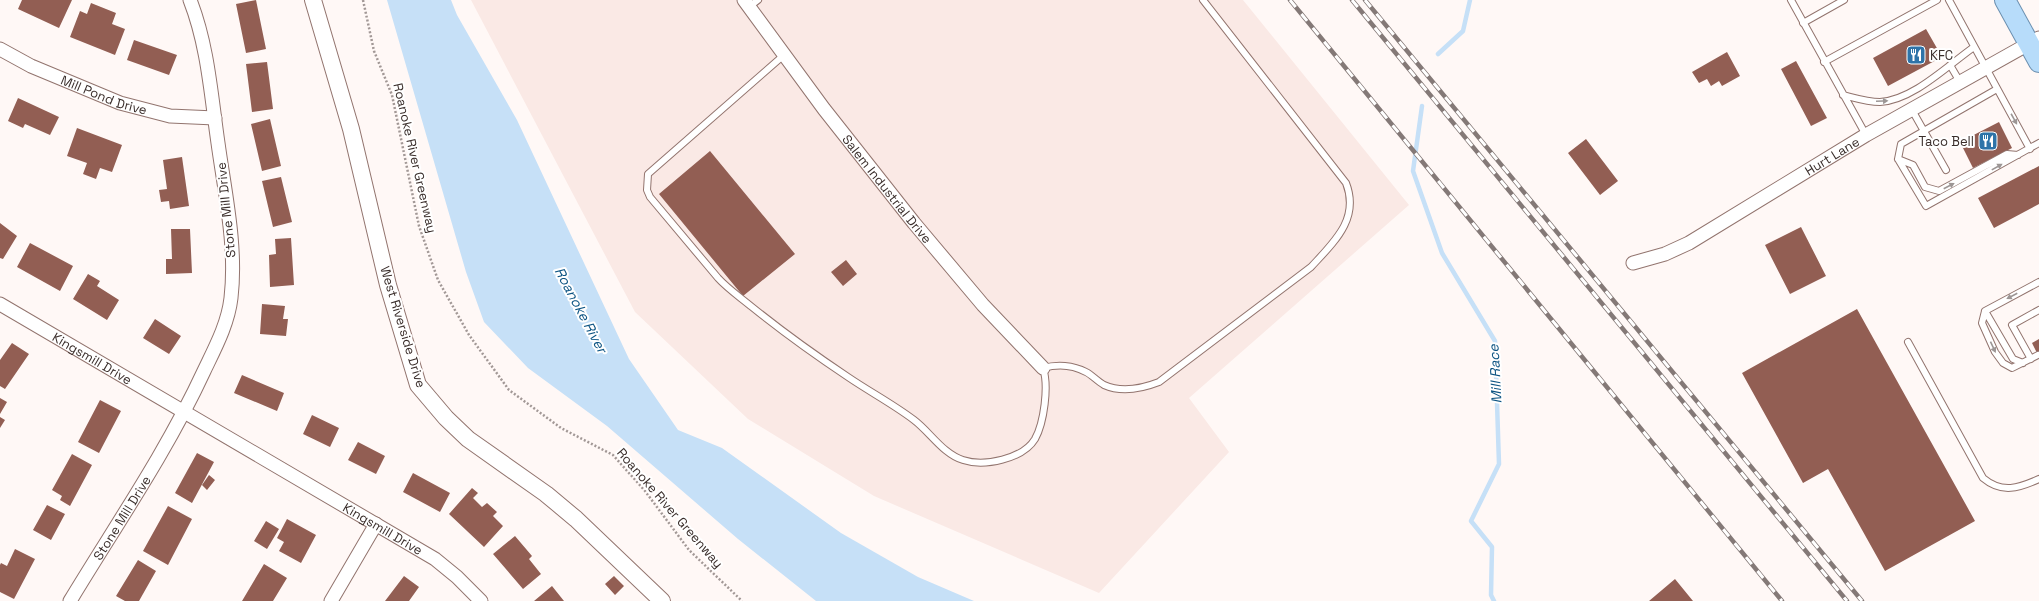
<svg xmlns="http://www.w3.org/2000/svg" width="2039" height="601" viewBox="0 0 2039 601" font-family="'Space Grotesk',sans-serif">
  <style>
    .built { fill: #fae9e5 }
    .water { fill: #c6e0f7 }
    .lines { fill: none; stroke-linecap: round; stroke-linejoin: round }
    .stream { stroke: #c6e0f7; stroke-width: 4.5 }
    .building { fill: #925e53 }
    .service-casing { stroke: #92746e; stroke-width: 8 }
    .minor-casing { stroke: #92746e; stroke-width: 15 }
    .tertiary-casing { stroke: #92746e; stroke-width: 18 }
    .primary-casing { stroke: #6c90b0; stroke-width: 22 }
    .path { stroke: #a29896; stroke-width: 2.5; stroke-dasharray: 2 2; stroke-linecap: butt }
    .service { stroke: #fff; stroke-width: 6 }
    .minor { stroke: #fff; stroke-width: 13 }
    .tertiary { stroke: #fff; stroke-width: 16 }
    .primary { stroke: #b7dcfa; stroke-width: 20 }
    .rail-casing { stroke: #847977; stroke-width: 4.5 }
    .rail { stroke: #fff; stroke-width: 3; stroke-dasharray: 9; stroke-linecap: butt }
    .oneway { fill: #9c9695 }
    .labels { text-anchor: middle; dominant-baseline: central; stroke-width: 4; stroke-linejoin: round; paint-order: stroke }
    .poi-label { font-size: 13px; fill: #3a2e2b; stroke: #fff; text-anchor: start }
    .street-label { font-size: 13px; fill: #3a2e2b; stroke: #fff }
    .water-label { font-size: 14px; font-style: italic; fill: #0d5483; stroke: #fff }
  </style>
  <rect width="100%" height="100%" fill="#fff8f6"/>
  <path class="built" d="M471,0H1243L1409,205L1189,398L1229,452L1099,593L874,496L748,419L635,312Z"/>
  <path class="water" d="M387,0H451L457,15L517,120L629,359L678,430L722,448L841,533L918,577L974,601H816L738,539L607,426L528,368L484,322L466,272Z"/>
  <g class="lines">
    <path class="stream" d="M1438,54L1463,31L1470,0
      M1422,106L1413,171L1442,253L1495,341L1499,464L1471,521L1492,547L1491,595L1494,601"/>
  </g>
  <path class="building" d="M22,0H72L59,28L18,9Z
    M256,0L266,49L246,53L236,4Z
    M91,3L116,13L112,24L125,29L115,55L70,37L80,11L87,14Z
    M1926,29L1942,57L1888,86L1873,58Z
    M134,40L177,55L169,75L127,60Z
    M1727,52L1740,76L1722,86L1719,81L1711,86L1707,79L1699,83L1692,72Z
    M1796,61L1827,118L1811,126L1781,69Z
    M267,62L273,109L252,112L246,64Z
    M18,98L59,117L50,135L25,124L23,128L8,121Z
    M270,119L281,166L262,171L251,124Z
    M1999,122L2012,148L1973,168L1960,142Z
    M77,128L122,145L112,172L100,168L96,179L83,174L87,163L67,156Z
    M1586,139L1618,181L1600,195L1568,153Z
    M710,151L795,254L743,296L659,194Z
    M182,157L189,206L170,209L169,201L161,202L159,190L167,189L163,160Z
    M2039,166V204L1994,228L1978,198Z
    M281,177L292,222L273,227L262,181Z
    M0,223L17,236L3,259L0,258Z
    M1801,227L1826,276L1790,294L1765,245Z
    M171,229H190L192,273L166,274V259H172Z
    M291,238L294,285L270,287L269,255L276,254L275,239Z
    M30,243L73,266L60,291L17,267Z
    M846,260L857,274L843,286L831,272Z
    M88,274L100,281L97,286L119,300L107,320L73,299Z
    M262,304L285,306L283,319H288L286,336L260,334Z
    M1857,309L1975,521L1885,571L1828,469L1803,483L1742,373Z
    M155,319L181,336L169,354L143,338Z
    M2039,339V357L2032,343Z
    M12,343L29,354L5,389L0,386V360Z
    M242,375L284,393L277,411L234,393Z
    M0,398L7,402L0,414Z
    M100,400L121,411L99,453L78,442Z
    M312,415L339,428L330,447L303,434Z
    M0,417L5,420L0,428Z
    M358,442L385,456L376,474L348,460Z
    M197,453L214,462L192,503L175,493Z
    M72,454L92,465L70,506L60,500L62,496L52,490Z
    M413,473L450,493L440,512L403,492Z
    M209,475L215,480L207,490L202,485Z
    M472,488L478,493L473,498L482,507L487,503L497,512L493,516L503,526L484,547L449,514Z
    M47,505L65,514L51,540L33,530Z
    M168,506L192,519L168,565L143,551Z
    M287,519L316,535L301,563L279,551L284,542L277,538Z
    M266,521L279,529L267,549L254,541Z
    M515,536L532,556L529,559L541,574L523,589L493,554Z
    M15,549L35,559L14,599L0,592V565L1,563L7,566Z
    M138,560L156,571L139,601H125L116,596Z
    M264,564L287,578L273,601H242Z
    M404,576L419,587L409,601H385Z
    M614,576L624,586L615,595L605,584Z
    M1675,579L1693,601H1649Z
    M552,586L564,601H534Z"/>
  <g class="lines">
    <defs>
      <path id="service" d="M1791,0L1866,135
        M1949,0L2030,149
        M749,7L758,0
        M1803,23L1844,0
        M784,55L648,174L647,190L650,197L718,278C728,289 740,297 752,307C783,332 815,355 848,377C870,392 893,404 914,420C930,432 943,454 963,460C984,467 1023,459 1035,439C1044,423 1049,386 1043,368C1057,364 1073,365 1086,372C1092,375 1097,381 1104,385C1122,393 1141,389 1159,382L1311,267C1334,242 1360,219 1346,183L1203,0
        M1824,62L1937,0
        M1950,65L1960,82
        M1997,89L1901,144L1898,159L1926,206L2039,143
        M1843,95C1855,98 1868,102 1880,102C1913,100 1947,66 1974,47
        M1912,110L1946,170
        M1898,159L1913,165L1925,187L1939,191L2007,154L2018,155
        M1985,311L2013,359L2023,363
        M1908,342L1983,478C2002,494 2019,488 2039,479
        M2038,355L2012,368L2003,363L1995,352L1982,323L1985,311L2039,282
        M2031,359L2012,325L2039,310"/>
      <g id="minor">
        <path id="s1" d="M744,0L824,109L914,223L983,305L1043,368"/>
        <path id="s2" d="M0,49L31,66L120,103L170,116L215,118"/>
        <path id="s3" d="M1633,263L1665,254L1689,243L1866,135L2039,38"/>
        <path id="s4" d="M0,304L435,559L457,577L481,601"/>
        <path id="s5" d="M70,601C116,525 167,451 204,371C215,348 228,324 231,298C237,247 225,194 218,143C211,95 208,46 190,0"/>
        <path d="M331,601L376,524"/>
      </g>
      <path id="tertiary" d="M313,0L351,129L388,285L418,385L446,418L468,439L546,494L576,519L662,601"/>
      <path id="primary" d="M2005,0L2039,62"/>
    </defs>
    <use href="#service" class="service-casing"/>
    <use href="#minor" class="minor-casing"/>
    <use href="#tertiary" class="tertiary-casing"/>
    <use href="#primary" class="primary-casing"/>
    <path class="path" d="M363,0L374,51L392,95L419,226L438,280L469,335L509,390L561,428L613,455L645,491L689,550L742,601"/>
    <use href="#service" class="service"/>
    <use href="#minor" class="minor"/>
    <use href="#tertiary" class="tertiary"/>
    <use href="#primary" class="primary"/>
    <defs>
      <path id="rail" d="M1290,0L1782,601
        M1352,0L1847,601
        M1365,0L1862,601"/>
    </defs>
    <use href="#rail" class="rail-casing"/>
    <use href="#rail" class="rail"/>
  </g>
  <defs><path id="oneway-solid" d="M-6-.8H1V-3.2L6.5 0L1 3.2V.8H-6Z"/></defs>
  <g class="oneway">
    <use href="#oneway-solid" transform="translate(1882 101) rotate(-3)"/>
    <use href="#oneway-solid" transform="translate(2014 119) rotate(61)"/>
    <use href="#oneway-solid" transform="translate(1997 167) rotate(-29)"/>
    <use href="#oneway-solid" transform="translate(1949 186) rotate(-28)"/>
    <use href="#oneway-solid" transform="translate(2012 296) rotate(152)"/>
    <use href="#oneway-solid" transform="translate(1993 347) rotate(65)"/>
  </g>
  <defs>
    <symbol id="restaurant-square" viewBox="-11 -11 22 22"><rect x="-9" y="-9" width="18" height="18" rx="4" fill="#2e74a9" stroke="#fff"/><path d="M-5-6h1v4h1v-4h1v4h1v-4h1v5L-1.5 .5V6h-2V.5L-5-1ZM5-6V6H3V1.5H1.5Q1.5-4 5-6Z" fill="#fff"/></symbol>
  </defs>
  <g fill-rule="evenodd">
    <use href="#restaurant-square" x="1905" y="44" width="22" height="22"/>
    <use href="#restaurant-square" x="1977" y="130" width="22" height="22"/>
  </g>
  <g class="labels">
    <g class="poi-label">
      <text x="1930" y="55">KFC</text>
      <text x="1974" y="141" text-anchor="end">Taco Bell</text>
    </g>
    <g class="street-label">
      <text stroke="none"><textPath href="#s2" startOffset="114">Mill Pond Drive</textPath></text>
      <text stroke="none"><textPath href="#s3" startOffset="227">Hurt Lane</textPath></text>
      <text transform="translate(415 158) rotate(77)">Roanoke River Greenway</text>
      <text stroke="none"><textPath href="#s1" startOffset="237">Salem Industrial Drive</textPath></text>
      <text transform="translate(226 210) rotate(-96)">Stone Mill Drive</text>
      <text transform="translate(403 327) rotate(73)">West Riverside Drive</text>
      <text stroke="none"><textPath href="#s4" startOffset="107">Kingsmill Drive</textPath></text>
      <text transform="translate(670 508) rotate(49)">Roanoke River Greenway</text>
      <text stroke="none"><textPath href="#s5" startOffset="98">Stone Mill Drive</textPath></text>
      <text stroke="none"><textPath href="#s4" startOffset="444">Kingsmill Drive</textPath></text>
    </g>
    <g class="water-label">
      <text transform="translate(581 310) rotate(62)">Roanoke River</text>
      <text transform="translate(1495 374) rotate(-93)">Mill Race</text>
    </g>
  </g>
</svg>
